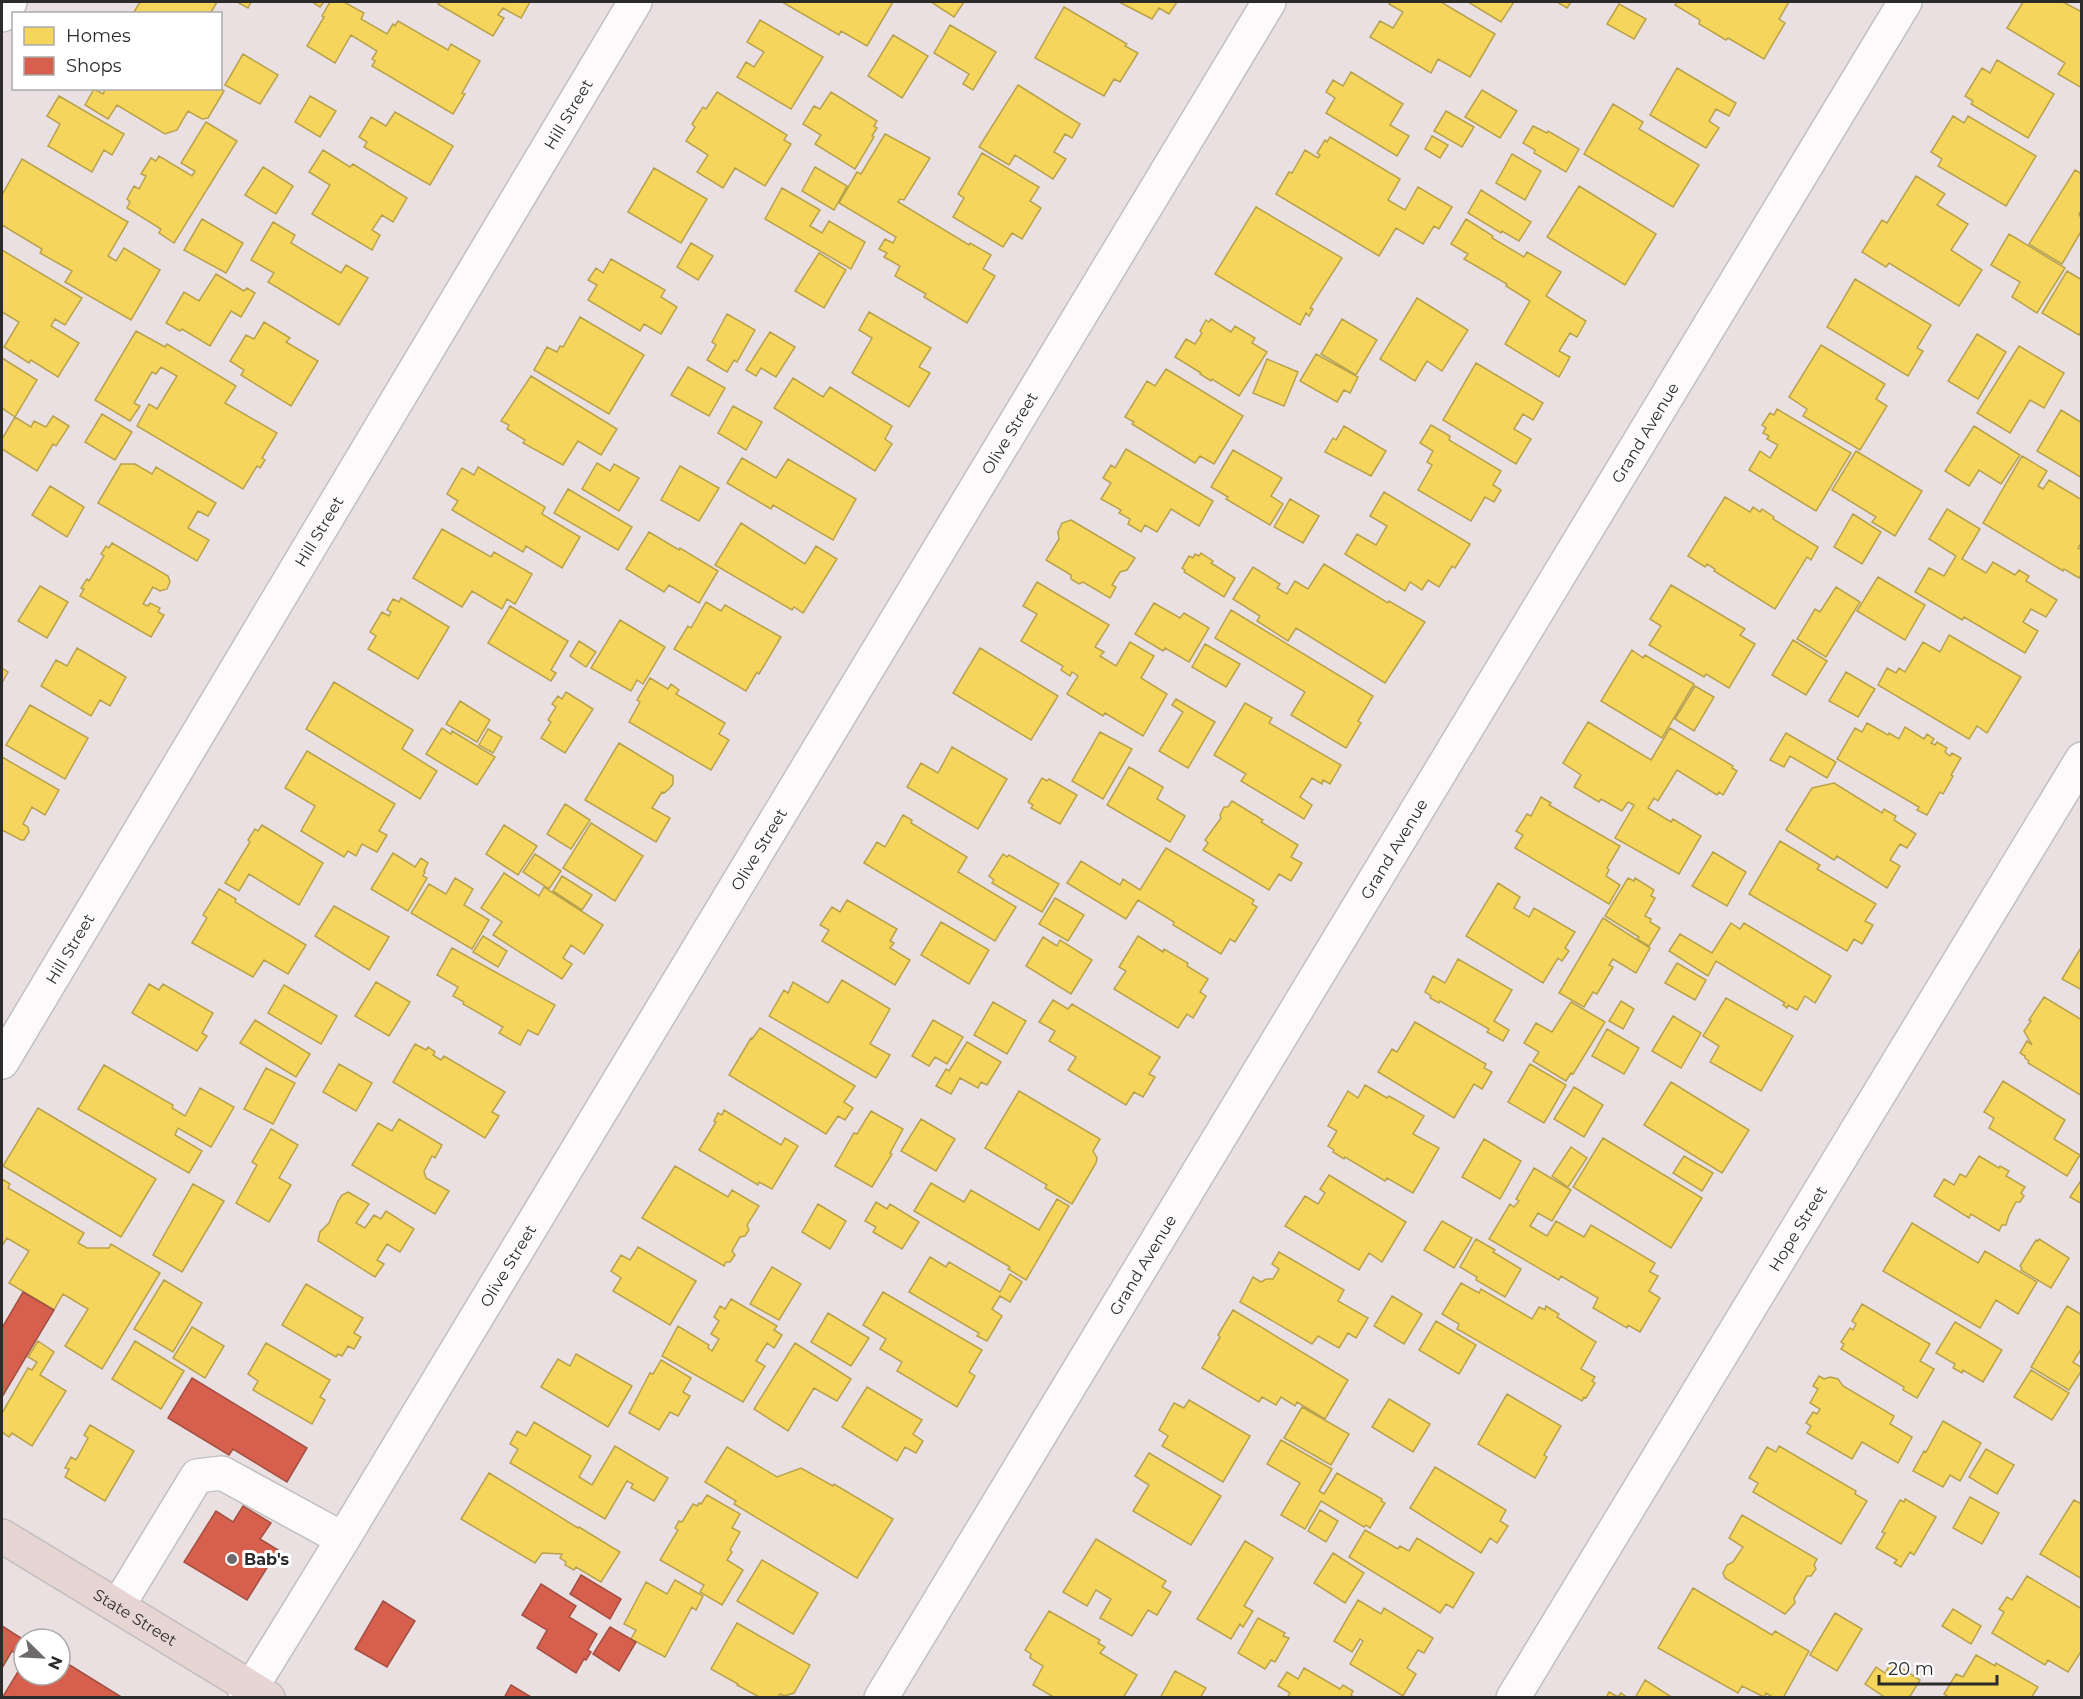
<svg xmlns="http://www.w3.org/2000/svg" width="2083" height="1699" viewBox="0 0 2083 1699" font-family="Montserrat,sans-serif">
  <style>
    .homes { fill: #f6d55c; stroke: #b9a24d; stroke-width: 1.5 }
    .shops { fill: #d6604d; stroke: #a35043; stroke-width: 1.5 }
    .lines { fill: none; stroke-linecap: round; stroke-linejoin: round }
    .minor-casing { stroke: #c1c0c0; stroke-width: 36 }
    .major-casing { stroke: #c1bebe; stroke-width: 36 }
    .minor { stroke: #fcfafb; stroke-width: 33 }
    .major { stroke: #e7d5d4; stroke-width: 33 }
    .poi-dot { fill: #6e6a6b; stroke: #fff; stroke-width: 2 }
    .labels { text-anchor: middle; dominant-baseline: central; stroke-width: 6; stroke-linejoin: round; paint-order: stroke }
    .street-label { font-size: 16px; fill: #2b2b2b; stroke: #fff }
    .poi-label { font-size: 16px; font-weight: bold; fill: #2b2b2b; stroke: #fff; text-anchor: start }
  </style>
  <rect width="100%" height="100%" fill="#eae0e2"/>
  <path class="homes" d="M140,2H139H217L210,14H136L134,12Z
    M237,2H251L248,8Z
    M312,2H324L320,7Z
    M330,2H344L364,13L361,19L387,34L393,24L395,26L398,21L448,50L451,44L480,61L462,93L465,94L453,114L372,66L375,61L372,59L377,51L351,35L335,63L307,46L324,17L322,16Z
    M440,2H530L521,18L503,8L498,15L504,18L493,36L438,4Z
    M782,2H893L867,46L841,31L839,35Z
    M931,2H964L954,17Z
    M1119,2H1177L1169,14L1159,8L1152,19Z
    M1391,2H1441L1495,34L1470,77L1438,59L1431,73L1370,37L1380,21L1393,28L1403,12L1389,4Z
    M1468,2H1514L1501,22Z
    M1557,2H1571L1567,8Z
    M1677,2H1789L1779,19L1785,23L1764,59L1728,38L1726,40L1699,24L1700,20L1675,5Z
    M2023,2H2063L2082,12V88L2058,74L2065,63L2007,28Z
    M1619,4L1646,19L1634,39L1607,24Z
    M1064,7L1127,44L1125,46L1138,53L1120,82L1114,79L1104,96L1035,58Z
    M760,20L823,57L791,109L737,77L746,62L754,67L764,52L747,42Z
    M950,25L996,52L973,90L963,84L969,74L934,53Z
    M893,35L928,56L902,98L868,76Z
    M243,54L278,75L260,104L225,85Z
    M1997,60L2054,94L2028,138L1971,104L1973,101L1965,96L1982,68L1990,73Z
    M1677,68L1736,103L1729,116L1716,109L1709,121L1719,128L1706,148L1650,115Z
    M1351,72L1403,104L1390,125L1409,136L1397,156L1326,113L1335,98L1326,92L1333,80L1343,86Z
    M1018,85L1080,124L1072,138L1065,134L1054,152L1066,159L1053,179L1015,155L1009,165L979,147Z
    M106,88H220L224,91L208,118L202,119L188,111L177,130L165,134L117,105L108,119L85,105L94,89L103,94Z
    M1482,90L1517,111L1500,138L1465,117Z
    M717,92L787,135L784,140L791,144L765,186L735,168L723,188L697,172L708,155L686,141L695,127L692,124L703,107L706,109Z
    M831,92L877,121L874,126L877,128L872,136L874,137L855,169L815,144L821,135L803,124L814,106L820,109Z
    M59,96L124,134L112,155L104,150L92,172L48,146L60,124L47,116Z
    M310,96L336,111L320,137L295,122Z
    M1613,104L1643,122L1639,129L1699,165L1673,207L1584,154Z
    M1446,111L1474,127L1462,147L1434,131Z
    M395,112L453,146L430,185L364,147L367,142L359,137L371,117L386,126Z
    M1953,116L1964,123L1968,116L2036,156L2006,206L1938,166L1942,159L1931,152Z
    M206,122L237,141L174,243L159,233L161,229L127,208L130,202L127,199L134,186L139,189L146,176L141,174L151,158L156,161L159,156L192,176L195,171L181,163Z
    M1533,126L1547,133L1548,131L1579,149L1566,172L1534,153L1535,150L1523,143Z
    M885,134L930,158L904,200L900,199L898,202L969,245L970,243L991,255L983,269L995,276L967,323L924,297L926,294L895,276L900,266L884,257L887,253L879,249L885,239L893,243L896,237L839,203L857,172L861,174Z
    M1432,136L1448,145L1440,158L1425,149Z
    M1330,137L1400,179L1388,200L1405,210L1418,187L1452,207L1439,229L1434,226L1423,244L1396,228L1379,256L1276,194L1289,172L1292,173L1305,150L1318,158L1320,155L1317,153L1325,140L1327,142Z
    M323,150L350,167L353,164L407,198L393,222L382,215L372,230L380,235L372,250L312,214L330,185L309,172Z
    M982,153L1039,187L1030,201L1041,208L1022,239L1012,233L1003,247L953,217L964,198L958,194Z
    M1512,154L1541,171L1525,200L1496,183Z
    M22,159L128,222L108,256L116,261L124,248L160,270L131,320L65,282L72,271L40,253L42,249L2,225V195Z
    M263,167L293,186L276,214L245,195Z
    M815,167L847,186L834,210L802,191Z
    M654,168L707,199L681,243L628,212Z
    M2075,170L2082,174V209L2079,214L2082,220V230L2062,264L2029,244Z
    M1916,176L1945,194L1937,205L1968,224L1951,250L1982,270L1959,306L1889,263L1886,267L1862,252L1882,220L1887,223Z
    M1579,186L1656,234L1625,285L1547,237Z
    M782,188L820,210L810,226L822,233L829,221L865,242L851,269L765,219Z
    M1481,190L1531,222L1519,241L1502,231L1501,233L1468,213Z
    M1256,207L1342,258L1310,308L1313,309L1309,316L1306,313L1300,325L1215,274Z
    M202,219L243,243L226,273L184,250Z
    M1466,219L1493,236L1492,238L1524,257L1527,252L1561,272L1546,296L1586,321L1577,337L1570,333L1559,351L1570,357L1559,377L1505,344L1530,301L1506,286L1507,284L1464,259L1468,254L1451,244Z
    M273,222L295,235L291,243L341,273L346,265L368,278L339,325L268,282L274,273L251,260Z
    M2009,234L2065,268L2037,313L2012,297L2020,282L1991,265Z
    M691,243L713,256L698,280L677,267Z
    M2,250L82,298L65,325L55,319L51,326L79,343L58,377L31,360L29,363L4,347L19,322L2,312Z
    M819,253L846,270L824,308L795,291Z
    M611,259L665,290L661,297L677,307L661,334L644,324L640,331L588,300L597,285L588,280L596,268L603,273Z
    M2067,271L2082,280V330L2079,335L2042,313Z
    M216,274L244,291L247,288L255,293L241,317L231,311L210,346L182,329L180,331L166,323L184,292L199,301Z
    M1855,279L1931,325L1917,348L1923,351L1908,376L1827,327Z
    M1417,298L1468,330L1442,371L1427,361L1415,381L1380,359Z
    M869,312L931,348L919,367L930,373L909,407L852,373L872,338L859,330Z
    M727,314L755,330L737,362L734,360L727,372L707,360L716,345L712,342Z
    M580,317L644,355L609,414L534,370L547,347L557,352L560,346L563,347Z
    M1211,319L1231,332L1235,326L1255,338L1252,343L1267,352L1239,396L1212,379L1211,381L1200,374L1201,373L1175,357L1186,339L1195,344L1202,333L1200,331L1206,320L1209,322Z
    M1342,319L1377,340L1356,375L1321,354Z
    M264,322L290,338L286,342L318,361L291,406L241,375L244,370L230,361L246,335L254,339Z
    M136,331L165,347L167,344L236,386L225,403L277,433L262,458L265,460L260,468L257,466L243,489L137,426L149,404L157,409L177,376L161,367L156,374L152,372L134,403L140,406L130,421L95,400Z
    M770,332L795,347L776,377L761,368L756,376L746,370Z
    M1977,334L2006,352L1978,399L1948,381Z
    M1821,345L1885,384L1876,399L1887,406L1860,450L1803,416L1807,409L1789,397Z
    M2019,346L2064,373L2044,408L2030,400L2010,433L1977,413Z
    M1316,354L1358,377L1350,393L1344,390L1337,402L1300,381Z
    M2,358L37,380L15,417L2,408Z
    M1267,359L1298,372L1284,406L1253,393Z
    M1476,363L1543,403L1533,420L1523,414L1514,429L1531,439L1516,464L1443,420Z
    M688,367L725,388L709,416L671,395Z
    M1166,369L1243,416L1214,464L1200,456L1195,463L1132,424L1134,422L1125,417L1147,381L1155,386Z
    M531,376L617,429L601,455L578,441L563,465L523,443L525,440L507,429L509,425L501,421Z
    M793,378L823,397L830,387L892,426L885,439L892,444L875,471L774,408Z
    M733,406L762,422L746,450L718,433Z
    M1777,409L1851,453L1816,511L1749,470L1760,451L1770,458L1778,445L1767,439L1769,436L1763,433L1766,428L1762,425L1770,413L1774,415Z
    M2061,410L2082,423V478L2037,451Z
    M102,414L132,432L115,460L85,442Z
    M53,416L69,426L56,446L53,444L37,471L2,449V439L15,417L31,427L34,421L46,427Z
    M1431,425L1450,436L1449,440L1501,471L1493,485L1501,490L1494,502L1485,497L1471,521L1418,490L1432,465L1427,462L1433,451L1420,443Z
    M1344,426L1386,451L1371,476L1325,452L1333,438L1336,440Z
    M1974,426L2020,455L2001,484L1979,470L1969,486L1945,471Z
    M1126,449L1213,501L1199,526L1171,509L1157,532L1145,525L1141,532L1128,524L1130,519L1119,513L1121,510L1101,499L1111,483L1103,478L1111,465L1115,468Z
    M1233,450L1282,478L1271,496L1283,504L1270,525L1226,499L1228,497L1211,487Z
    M1856,451L1922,491L1895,536L1872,522L1876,517L1832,490Z
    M2022,456L2047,471L2038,486L2043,489L2049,480L2082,500V542L2078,548L2082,550V574L2079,578L2064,569L2063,571L1983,523Z
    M742,458L776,478L788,459L856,499L833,540L773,505L771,509L727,483Z
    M597,463L610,471L614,464L639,478L619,511L582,489Z
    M121,464H135L152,474L156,467L216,503L208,516L198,511L188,528L209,540L197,561L98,503Z
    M680,466L719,488L699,521L661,500Z
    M478,467L545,507L542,514L580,537L562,568L526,546L523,552L452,510L458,501L447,494L462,468L474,475Z
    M50,486L84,507L67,537L32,515Z
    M568,489L632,527L618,550L554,513Z
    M1384,492L1470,544L1455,568L1452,566L1439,587L1428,580L1422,590L1410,582L1405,591L1345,554L1357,534L1376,545L1387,526L1370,516Z
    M1725,497L1750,512L1753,507L1760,512L1762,509L1774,517L1773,519L1818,547L1811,560L1807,557L1775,609L1714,571L1715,569L1707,564L1705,567L1688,556Z
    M1290,499L1319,516L1303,543L1274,527Z
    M1947,509L1980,529L1962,559L1986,573L1993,562L2015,575L2019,570L2029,576L2026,581L2057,600L2046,617L2031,609L2023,622L2038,631L2025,653L1964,617L1962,620L1915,592L1929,568L1944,576L1956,556L1929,539Z
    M1853,514L1881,532L1862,564L1834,547Z
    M1071,520L1135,558L1127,570L1120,572L1112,585L1116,587L1110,598L1083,582L1079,584L1071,579V575L1046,560L1059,539L1058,532L1062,523Z
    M741,523L805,564L816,546L837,559L803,613L794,607L792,610L715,565Z
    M442,529L491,557L494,552L532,574L515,604L507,599L502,609L472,591L462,607L413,578Z
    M649,532L679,550L680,548L718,571L699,603L669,585L664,592L626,569Z
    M112,543L168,576L170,582L167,589L160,591L153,587L143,604L148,606L150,603L160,608L158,612L164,615L151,637L80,596L84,589L81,588L87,579L89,581L104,556L101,554L106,546L109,548Z
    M1201,553L1213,561L1211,563L1235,578L1224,597L1184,572L1185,570L1182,568L1189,556L1193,558L1195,554L1199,556Z
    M1324,564L1388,603L1389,601L1425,622L1385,683L1296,628L1288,641L1257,621L1260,616L1233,599L1253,567L1280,584L1277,588L1287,594L1295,581L1308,589Z
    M1878,577L1925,605L1905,640L1857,611Z
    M1037,582L1109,625L1095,647L1104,652L1100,656L1116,666L1130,642L1154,656L1141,678L1167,694L1143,736L1105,713L1103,716L1067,694L1078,676L1072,672L1070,676L1061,670L1063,666L1021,641L1037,614L1023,606Z
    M1671,585L1745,629L1740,635L1755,644L1729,688L1706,674L1704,677L1649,645L1661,626L1650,619Z
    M40,586L68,602L47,638L18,621Z
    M1836,587L1860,602L1826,657L1797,639L1815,609L1820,612Z
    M401,598L449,627L418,679L368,649L376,636L370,632L382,612L389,616L391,612L387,610L393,599L399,602Z
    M706,602L721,611L725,605L781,637L759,674L757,672L746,691L674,649L688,626L691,628Z
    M1154,603L1180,618L1184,613L1209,628L1189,662L1165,648L1163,651L1135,634Z
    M510,606L568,641L551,670L556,673L551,681L488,643Z
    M1231,610L1373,696L1358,721L1361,723L1346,748L1291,715L1305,692L1215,638Z
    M620,620L665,647L643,684L637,680L631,691L591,668Z
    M1949,635L2021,677L1987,733L1977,726L1969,739L1878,685L1887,668L1896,673L1899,668L1905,672L1923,642L1940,652Z
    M1793,640L1827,661L1806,695L1772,675Z
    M579,641L596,652L586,667L570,656Z
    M1205,644L1240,664L1226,687L1192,667Z
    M77,648L126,677L110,706L100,700L91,716L41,686L56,660L67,666Z
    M980,648L1058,696L1031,740L953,693Z
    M1632,650L1643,658L1645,655L1694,684L1662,738L1601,701Z
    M2,668L8,672L2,683Z
    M1846,672L1875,689L1858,717L1829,701Z
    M650,678L668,689L671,684L679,690L676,694L725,723L719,734L729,740L711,770L629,722L640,702L637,700Z
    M334,682L413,730L402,749L437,771L420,799L306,729Z
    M1695,686L1714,697L1694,731L1675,719Z
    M566,692L593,709L565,753L541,738L551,722L548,720L556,707L552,704L558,696L562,699Z
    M1176,699L1215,722L1188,768L1159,751L1183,712L1172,705Z
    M460,701L490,720L477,742L446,724Z
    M1245,703L1272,718L1269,723L1341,765L1330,784L1323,780L1322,784L1312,778L1300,797L1312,805L1304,819L1241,781L1246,774L1214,755Z
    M30,705L88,738L65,779L6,745Z
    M1588,722L1651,760L1670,728L1733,766L1732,768L1737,771L1723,795L1719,792L1717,795L1677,770L1658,801L1654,798L1648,808L1671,822L1673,819L1701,836L1679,874L1615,838L1634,805L1628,802L1622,811L1601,799L1599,802L1574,787L1581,775L1563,763Z
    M1867,723L1888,735L1889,733L1899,739L1905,727L1924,739L1927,734L1934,739L1931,743L1935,745L1937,742L1947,748L1945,752L1950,756L1952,753L1961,758L1951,775L1953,776L1943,794L1940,792L1927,815L1917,810L1919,807L1837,759L1855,728L1862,732Z
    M442,728L451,734L452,731L495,757L477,785L426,754Z
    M488,729L502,737L493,753L479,745Z
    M1100,732L1132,749L1103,799L1072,781Z
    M1786,733L1836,762L1827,778L1790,756L1784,767L1770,760Z
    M619,743L673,776V784L669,789L664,793L662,792L652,808L670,818L656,842L585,800Z
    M952,747L1007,779L978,829L907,787L921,763L938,773Z
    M307,751L395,804L379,831L387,835L377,852L362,844L356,856L348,851L344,857L301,831L315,806L285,788Z
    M2,753V757L59,790L45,815L32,807L23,824L28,827L29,832L24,840H21L2,830Z
    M1129,767L1163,787L1157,799L1185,816L1170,842L1107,805Z
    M1042,778L1047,781L1049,779L1077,795L1060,824L1031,808L1033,805L1028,802Z
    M1834,783L1882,813L1884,809L1896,816L1894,820L1916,834L1907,848L1900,844L1890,860L1900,866L1887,888L1837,856L1834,860L1786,830L1812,788Z
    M1541,797L1551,803L1549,805L1620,846L1607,868L1609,870L1606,876L1620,885L1609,904L1515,848L1523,835L1516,831L1527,814L1531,816Z
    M1232,801L1263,820L1261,822L1298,845L1291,857L1302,863L1291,881L1279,874L1269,890L1203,850L1208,843L1205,840L1221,818L1220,815L1224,807H1228Z
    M565,804L590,820L571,849L547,834Z
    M903,815L912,820L911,823L967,857L958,872L1016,907L995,941L864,863L877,842L885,847Z
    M591,823L643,856L615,901L563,868Z
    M262,825L323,863L299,905L249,874L239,891L225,883L250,842L248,840L255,829L258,831Z
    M504,825L537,846L518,875L486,854Z
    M1780,841L1820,865L1817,869L1876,904L1865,921L1873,925L1862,944L1854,939L1847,951L1749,894Z
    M1166,848L1254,900L1252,904L1257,907L1235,942L1230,939L1221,954L1173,925L1174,922L1138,900L1126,919L1067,883L1081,861L1120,885L1123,879L1140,890Z
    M1713,852L1746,872L1727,906L1692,886Z
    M393,853L415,867L421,858L428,863L424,871L425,872L423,876L427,878L408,911L371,889Z
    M535,854L561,871L549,889L523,872Z
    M1003,854L1007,857L1009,855L1059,884L1042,912L992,883L994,880L989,876Z
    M504,873L539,896L544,887L603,925L584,954L571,945L563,958L572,964L562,979L493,935L502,922L481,908Z
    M562,876L592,895L582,910L553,891Z
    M455,878L473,889L464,905L489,920L472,949L411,913L429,884L446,894Z
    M1628,878L1634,881L1635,878L1654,890L1651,896L1655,898L1645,916L1651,919L1650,922L1660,928L1649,946L1637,939L1639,937L1605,916Z
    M1498,883L1520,897L1514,908L1529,917L1534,908L1575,932L1565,948L1569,951L1562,961L1558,958L1543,983L1466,936Z
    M219,889L236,899L235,902L306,945L288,974L264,960L253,977L192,943L207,918L203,915Z
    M1055,898L1084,915L1068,941L1039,924Z
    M847,900L897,929L890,941L894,943L890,948L910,960L895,985L822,941L829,930L820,925L832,907L840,912Z
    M334,906L389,937L369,970L315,936Z
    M1603,918L1650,948L1636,973L1613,959L1609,965L1613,967L1597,994L1593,992L1584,1007L1559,993Z
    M941,922L989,950L969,984L921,955Z
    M1731,923L1740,929L1744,923L1831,976L1815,1003L1805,996L1797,1010L1788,1005L1787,1008L1783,1005L1785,1003L1716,961L1708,976L1669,951L1680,934L1712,953Z
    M483,936L507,951L498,967L473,952Z
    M1138,936L1163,952L1164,949L1188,963L1187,966L1208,979L1200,992L1206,996L1193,1018L1187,1014L1178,1028L1114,989L1126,971L1119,967Z
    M1043,937L1057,946L1060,940L1092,960L1071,994L1026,966Z
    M2082,946V990L2062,979Z
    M452,948L555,1005L538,1035L528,1030L520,1045L499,1033L503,1027L463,1004L464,1002L453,996L458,987L437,975Z
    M1458,959L1512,990L1494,1021L1509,1030L1503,1041L1487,1032L1489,1029L1440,1001L1439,1003L1430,998L1431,996L1425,992L1433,976L1445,983Z
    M1677,963L1706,980L1695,1000L1665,983Z
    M842,980L890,1009L870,1044L890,1055L876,1078L769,1016L784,990L788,993L793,982L828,1003Z
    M376,982L410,1002L389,1036L355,1016Z
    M149,984L159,990L163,984L213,1013L202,1033L207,1036L197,1051L132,1013Z
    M284,985L337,1016L321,1044L268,1013Z
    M2044,997L2082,1020V1096L2028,1063L2029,1061L2025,1058V1056L2020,1053L2027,1041L2032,1045L2024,1031L2031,1021L2029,1020Z
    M1726,998L1793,1036L1761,1091L1710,1062L1719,1046L1703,1036Z
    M1053,1000L1068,1009L1072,1004L1160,1057L1149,1074L1155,1077L1143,1097L1134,1092L1126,1105L1068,1070L1076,1057L1049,1041L1055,1031L1039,1022Z
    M1621,1001L1634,1009L1623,1029L1609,1021Z
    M993,1002L1026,1021L1007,1054L974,1035Z
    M1571,1002L1605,1022L1573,1074L1571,1073L1566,1081L1533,1061L1539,1052L1524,1043L1536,1023L1552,1032Z
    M1673,1016L1701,1033L1681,1068L1652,1051Z
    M255,1020L310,1054L296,1077L240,1043Z
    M933,1020L963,1037L947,1064L935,1057L929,1066L912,1056Z
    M1415,1022L1486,1064L1484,1068L1492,1072L1482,1089L1474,1084L1454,1118L1378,1072L1392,1049L1397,1052Z
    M760,1028L855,1086L844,1102L853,1108L845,1120L838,1116L826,1134L729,1075L751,1038L752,1039Z
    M1607,1029L1639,1048L1624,1074L1592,1056Z
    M967,1042L1001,1062L987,1085L981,1082L978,1088L960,1078L951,1094L936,1086L946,1069L949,1071Z
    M415,1044L426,1050L428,1047L435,1052L433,1055L441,1060L444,1056L505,1092L492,1112L499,1116L485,1138L393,1082Z
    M339,1064L372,1083L356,1111L323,1092Z
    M1530,1064L1566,1085L1544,1123L1508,1102Z
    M104,1065L173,1105L172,1108L185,1116L200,1088L234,1107L211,1147L178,1128L175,1135L202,1151L189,1173L78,1109Z
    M266,1068L295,1083L273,1124L244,1109Z
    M2003,1081L2065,1120L2054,1139L2080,1155L2067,1176L1989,1128L1994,1118L1984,1112Z
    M1671,1082L1749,1130L1722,1173L1644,1125Z
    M1365,1085L1387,1098L1389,1096L1424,1116L1413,1134L1439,1148L1413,1193L1387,1178L1385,1181L1345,1157L1344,1159L1333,1152L1334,1150L1328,1146L1337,1131L1328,1126L1348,1091L1358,1098Z
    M1574,1087L1603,1105L1584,1137L1554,1119Z
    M1019,1091L1100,1139L1093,1151L1097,1158L1096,1163L1072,1204L1045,1188L1047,1185L985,1148Z
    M38,1108L156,1179L121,1237L3,1166Z
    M724,1110L781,1145L785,1138L798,1146L772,1189L759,1182L758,1185L699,1150L716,1122L714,1121L718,1113L722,1115Z
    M871,1111L903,1129L890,1153L892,1154L872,1187L835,1166L854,1133L857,1134Z
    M399,1119L442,1145L435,1158L432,1156L424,1171L426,1178L449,1191L435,1214L352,1165L378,1123L392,1131Z
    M921,1119L955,1139L936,1171L901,1151Z
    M271,1129L298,1145L279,1178L291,1185L269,1222L236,1203L257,1165L252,1162Z
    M1603,1138L1702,1198L1671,1248L1573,1187Z
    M1484,1139L1521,1161L1500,1199L1462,1177Z
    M1571,1147L1587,1158L1568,1187L1552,1176Z
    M1684,1156L1713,1173L1702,1191L1673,1173Z
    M1979,1156L1999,1168L2000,1166L2009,1171L2006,1176L2025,1187L2021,1193L2024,1196L2020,1202H2016L2009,1215L2006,1225H2002L1999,1231L1971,1214L1969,1218L1934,1196L1944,1179L1954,1185L1960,1174L1966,1177Z
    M675,1166L728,1197L732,1190L759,1206L747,1225L749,1230L745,1236L740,1237L732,1251L735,1255L730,1262H726L724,1266L642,1218Z
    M1534,1168L1571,1190L1552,1221L1538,1213L1530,1226L1547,1236L1556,1221L1584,1237L1591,1225L1655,1263L1650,1272L1658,1276L1649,1291L1660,1298L1640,1332L1628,1325L1627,1328L1593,1308L1598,1298L1561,1276L1559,1280L1489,1239L1510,1204L1514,1207L1519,1201L1516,1199Z
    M1329,1175L1406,1222L1382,1262L1369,1253L1359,1270L1285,1226L1305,1196L1318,1204L1325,1193L1320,1189Z
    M2,1179L10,1184L8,1188L84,1233L78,1243L87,1248H109L111,1244L160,1273L102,1369L65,1346L88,1309L63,1294L54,1310L9,1283L29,1251L7,1238L2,1246Z
    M2082,1179V1204L2070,1197Z
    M931,1183L964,1202L971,1190L1039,1230L1057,1199L1069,1206L1026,1280L1008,1269L1010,1267L914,1211Z
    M193,1184L224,1201L182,1272L153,1255Z
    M348,1192L369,1204L356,1223L365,1228L374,1215L381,1219L386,1211L414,1229L400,1252L387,1244L377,1260L384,1264L375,1277L318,1241L320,1232L329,1223L338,1201L342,1195Z
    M876,1202L887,1209L890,1204L919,1222L902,1249L873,1232L876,1227L865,1221Z
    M818,1204L846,1221L830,1249L802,1232Z
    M1442,1221L1472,1238L1454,1268L1424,1250Z
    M1912,1223L1978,1263L1985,1251L2037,1282L2018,1314L1996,1300L1980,1328L1883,1271Z
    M1476,1239L1495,1250L1493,1252L1521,1269L1505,1297L1476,1280L1477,1277L1460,1267Z
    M2039,1239L2069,1258L2051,1288L2021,1270L2022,1268L2020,1266L2036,1240L2038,1241Z
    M638,1247L696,1281L670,1325L613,1291L621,1278L611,1271L621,1255L630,1260Z
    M1279,1252L1344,1290L1338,1301L1368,1318L1356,1338L1348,1333L1339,1348L1318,1336L1312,1344L1240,1302L1253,1277L1261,1282L1266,1279H1273L1279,1269L1272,1264Z
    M930,1257L946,1267L949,1262L1000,1292L1010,1274L1022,1282L1010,1302L1000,1296L992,1309L1002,1316L987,1341L977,1336L979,1333L909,1292Z
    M772,1267L801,1284L779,1320L750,1304Z
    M164,1280L202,1303L173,1352L134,1329Z
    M1461,1283L1479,1293L1481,1289L1532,1319L1539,1307L1545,1310L1546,1306L1559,1314L1557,1317L1596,1342L1581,1369L1595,1377L1592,1381L1595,1383L1586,1398L1584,1397L1582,1401L1457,1329L1459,1324L1442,1314Z
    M306,1284L363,1318L354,1333L361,1337L354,1349L348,1346L342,1356L338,1354L336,1357L282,1325Z
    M883,1292L982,1350L969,1372L975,1376L957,1407L897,1371L902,1362L880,1349L886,1339L863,1325Z
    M1392,1296L1422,1314L1404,1344L1374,1326Z
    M731,1299L777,1326L774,1330L782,1335L774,1348L767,1343L756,1361L765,1366L743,1402L662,1356L678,1326L709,1345L708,1348L712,1351L719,1339L711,1334L719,1321L714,1317L720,1306L725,1309Z
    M1862,1304L1930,1344L1920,1361L1934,1369L1917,1398L1903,1390L1904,1387L1841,1349L1844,1344L1841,1342L1850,1328L1853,1330L1856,1324L1852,1321Z
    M2067,1306L2082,1315V1348L2073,1362L2082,1368V1370L2069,1390L2031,1367Z
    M1233,1310L1348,1380L1325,1419L1297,1402L1295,1406L1281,1397L1276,1405L1262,1397L1259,1402L1202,1368L1220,1337L1218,1335Z
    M828,1313L869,1338L851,1366L811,1342Z
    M1436,1321L1476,1345L1459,1374L1419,1350Z
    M1955,1322L2002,1350L1983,1382L1963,1370L1962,1373L1953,1368L1955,1364L1936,1353Z
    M192,1327L224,1346L205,1378L173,1358Z
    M38,1341L54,1352L40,1375L66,1391L32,1446L12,1433L9,1437L2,1432V1413L28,1368L32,1370L37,1362L28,1357Z
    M135,1341L184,1371L161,1409L112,1379Z
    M266,1343L330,1380L320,1397L325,1400L312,1424L253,1390L258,1381L248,1374Z
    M795,1343L851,1379L837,1401L814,1388L788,1431L754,1409Z
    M576,1354L632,1386L608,1427L541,1387L558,1359L570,1366Z
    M661,1360L691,1378L683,1392L690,1396L678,1416L670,1412L659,1430L629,1413L650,1373L653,1374Z
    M2031,1370L2069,1393L2052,1420L2014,1397Z
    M1819,1376L1824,1379L1830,1377L1838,1379L1843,1386L1894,1416L1890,1424L1912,1437L1898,1463L1862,1442L1852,1459L1807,1433L1811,1426L1806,1423L1813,1412L1817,1414L1820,1409L1810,1403L1818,1389L1813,1386Z
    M867,1387L922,1420L913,1434L923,1441L916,1453L905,1447L897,1461L842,1427Z
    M1507,1394L1561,1426L1544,1455L1547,1457L1535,1478L1478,1444Z
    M1389,1399L1430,1424L1413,1452L1372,1427Z
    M1189,1400L1250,1436L1223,1482L1162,1446L1168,1436L1159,1430L1174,1403L1184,1408Z
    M1302,1407L1349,1434L1331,1465L1284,1438Z
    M1943,1421L1981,1443L1960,1481L1950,1475L1943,1487L1913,1471L1924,1451L1926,1452Z
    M534,1422L591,1456L579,1477L592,1485L615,1446L668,1478L654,1501L631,1488L633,1484L627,1481L605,1519L510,1463L518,1449L510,1444L517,1431L526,1436Z
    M90,1425L134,1451L105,1501L65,1477L69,1469L65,1468L71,1457L76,1460L88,1438L84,1435Z
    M1281,1440L1332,1469L1319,1491L1324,1494L1337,1473L1382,1499L1381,1501L1385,1503L1370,1528L1366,1525L1364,1527L1321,1501L1305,1529L1281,1515L1300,1483L1267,1464Z
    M1779,1446L1856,1491L1855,1494L1867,1501L1841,1544L1753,1492L1758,1483L1749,1478L1767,1447L1776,1452Z
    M727,1447L777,1477L801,1468L833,1486L834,1484L893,1519L857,1578L734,1504L736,1501L705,1482Z
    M1986,1449L2014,1465L1997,1494L1969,1477Z
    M1149,1453L1221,1496L1191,1545L1133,1511L1149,1485L1135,1476Z
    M1435,1467L1506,1510L1500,1521L1508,1526L1497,1543L1490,1538L1481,1553L1410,1508Z
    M489,1473L578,1528L579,1527L620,1552L601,1582L576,1567L574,1570L565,1565L566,1562L560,1558L562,1554L542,1553L535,1563L461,1519Z
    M707,1495L740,1514L732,1528L740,1532L730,1550L732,1552L727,1560L743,1570L722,1605L700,1592L704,1585L660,1560L678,1530L675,1528L679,1521L682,1522L693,1504L697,1506L699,1503L701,1504Z
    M1970,1497L1999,1513L1982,1544L1953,1528Z
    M1905,1499L1936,1517L1914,1555L1910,1552L1901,1567L1894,1563L1897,1560L1876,1548L1885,1533L1882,1532L1900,1500L1904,1502Z
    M2074,1500L2082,1504V1579L2040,1554Z
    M1320,1510L1338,1521L1326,1542L1308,1531Z
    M1742,1515L1817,1559L1814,1565L1816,1569L1811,1576H1807L1794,1598L1795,1603L1785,1614L1725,1578L1723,1573L1727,1565L1733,1562L1743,1547L1729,1538Z
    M1365,1530L1398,1549L1400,1546L1409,1551L1417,1538L1474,1573L1453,1608L1446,1604L1440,1613L1349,1557Z
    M1096,1539L1166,1581L1162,1587L1171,1592L1157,1615L1148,1610L1132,1636L1100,1618L1111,1599L1096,1590L1087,1606L1063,1592Z
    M1245,1541L1273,1558L1244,1606L1253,1611L1243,1627L1240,1624L1231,1639L1197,1619Z
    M1333,1553L1364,1573L1345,1603L1314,1583Z
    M762,1560L818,1593L793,1634L737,1601Z
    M2027,1576L2082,1609V1650L2068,1672L2048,1660L2045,1665L1992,1633L2004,1612L1999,1609L2007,1597L2012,1600Z
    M675,1580L703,1596L696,1610L692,1607L665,1657L631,1639L636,1630L624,1624L646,1582L667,1594Z
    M1693,1588L1772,1635L1775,1631L1809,1651L1783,1698H1774L1766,1693L1764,1697L1742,1686L1738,1693L1658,1648Z
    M1358,1600L1381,1614L1384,1608L1433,1638L1424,1653L1418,1650L1407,1668L1416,1674L1403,1696L1350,1664L1363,1641L1360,1639L1352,1652L1334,1641Z
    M1953,1609L1981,1626L1971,1644L1942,1626Z
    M1049,1611L1100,1640L1098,1643L1105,1647L1100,1653L1137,1675L1123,1698H1055L1033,1685L1043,1666L1030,1658L1031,1654L1025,1650Z
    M1835,1613L1862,1629L1837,1671L1810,1655Z
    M1258,1618L1285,1633L1283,1636L1289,1638L1275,1662L1271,1660L1265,1669L1238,1653Z
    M737,1623L810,1665L794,1693L784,1696L780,1694L778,1698H761L737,1685L738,1684L711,1669Z
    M1976,1655L1995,1666L1996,1663L2038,1687L2031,1698H1950L1944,1694L1956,1674L1963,1677Z
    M1892,1662L1920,1680L1909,1698H1886L1865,1684L1876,1667L1885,1673Z
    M1304,1668L1340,1689L1343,1685L1353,1691L1351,1695L1355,1698H1287L1290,1693L1278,1686L1287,1672L1298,1679Z
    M1175,1671L1206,1688L1200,1698H1160Z
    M1645,1680L1673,1698H1635Z
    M1609,1692L1618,1697L1621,1693L1628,1698H1606Z"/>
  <path class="shops" d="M23,1292L54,1310L2,1397V1328Z
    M192,1378L307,1448L287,1482L233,1449L229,1455L168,1418Z
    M243,1506L271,1523L260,1539L278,1550L247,1600L184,1562L216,1511L233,1522Z
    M581,1575L621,1599L610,1619L570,1594Z
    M541,1584L576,1606L569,1617L597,1634L588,1650L591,1652L586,1660L584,1659L576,1673L537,1648L547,1630L522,1615Z
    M383,1601L415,1621L387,1667L355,1649Z
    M2,1626L24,1640V1643L17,1654L12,1651L2,1668Z
    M610,1627L636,1642L619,1671L593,1654Z
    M60,1659L123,1698H2L24,1662V1675H60Z
    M511,1685L531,1697V1698H504Z"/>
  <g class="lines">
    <defs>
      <g id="minor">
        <path d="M2,15L10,2"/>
        <path id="s1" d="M2,1062L635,2"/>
        <path d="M118,1606L197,1476L222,1473L343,1539"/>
        <path id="s2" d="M245,1698L343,1539L1269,2"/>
        <path id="s3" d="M881,1698L1905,2"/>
        <path id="s4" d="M1513,1698L2082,759"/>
      </g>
      <g id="major">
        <path id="s5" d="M2,1536L268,1698"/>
      </g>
    </defs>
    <use href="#minor" class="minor-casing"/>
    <use href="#major" class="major-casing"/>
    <use href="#minor" class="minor"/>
    <use href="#major" class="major"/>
  </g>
  <circle class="poi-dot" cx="232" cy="1559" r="6"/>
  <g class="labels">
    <g class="street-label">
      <text stroke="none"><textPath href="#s1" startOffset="1104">Hill Street</textPath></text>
      <text stroke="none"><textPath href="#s3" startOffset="1478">Grand Avenue</textPath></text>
      <text stroke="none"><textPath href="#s2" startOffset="1478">Olive Street</textPath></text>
      <text stroke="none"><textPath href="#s1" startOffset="618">Hill Street</textPath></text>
      <text stroke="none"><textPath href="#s3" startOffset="992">Grand Avenue</textPath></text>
      <text stroke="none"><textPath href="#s2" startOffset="992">Olive Street</textPath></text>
      <text stroke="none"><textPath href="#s1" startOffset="132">Hill Street</textPath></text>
      <text stroke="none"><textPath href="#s4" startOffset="549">Hope Street</textPath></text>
      <text stroke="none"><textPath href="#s2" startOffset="506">Olive Street</textPath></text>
      <text stroke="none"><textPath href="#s3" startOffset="506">Grand Avenue</textPath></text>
      <text stroke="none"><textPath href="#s5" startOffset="156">State Street</textPath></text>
    </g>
    <g class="poi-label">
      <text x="244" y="1559">Bab's</text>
    </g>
  </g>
  <rect width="2083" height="1699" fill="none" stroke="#2b2b2b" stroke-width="6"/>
  <rect x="12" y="12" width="210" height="78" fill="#ffffff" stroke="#aaaaaa" stroke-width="1.5"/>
  <rect x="24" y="27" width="30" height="18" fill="#f6d55c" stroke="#aaaaaa" stroke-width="1.5"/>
  <text x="66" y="42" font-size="18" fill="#2b2b2b">Homes</text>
  <rect x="24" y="57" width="30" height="18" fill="#d6604d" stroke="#aaaaaa" stroke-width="1.5"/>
  <text x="66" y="72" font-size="18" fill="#2b2b2b">Shops</text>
  <g transform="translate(42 1657) rotate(114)"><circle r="28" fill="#ffffff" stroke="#aaaaaa" stroke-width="1.5"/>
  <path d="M0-4.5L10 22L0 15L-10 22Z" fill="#6e6a6b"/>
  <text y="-9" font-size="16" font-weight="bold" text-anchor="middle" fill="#2b2b2b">N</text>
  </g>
  <path d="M1879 1675v9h118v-9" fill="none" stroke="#2b2b2b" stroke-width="3"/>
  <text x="1888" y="1675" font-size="18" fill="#2b2b2b" stroke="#ffffff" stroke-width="4.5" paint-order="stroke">20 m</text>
</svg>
